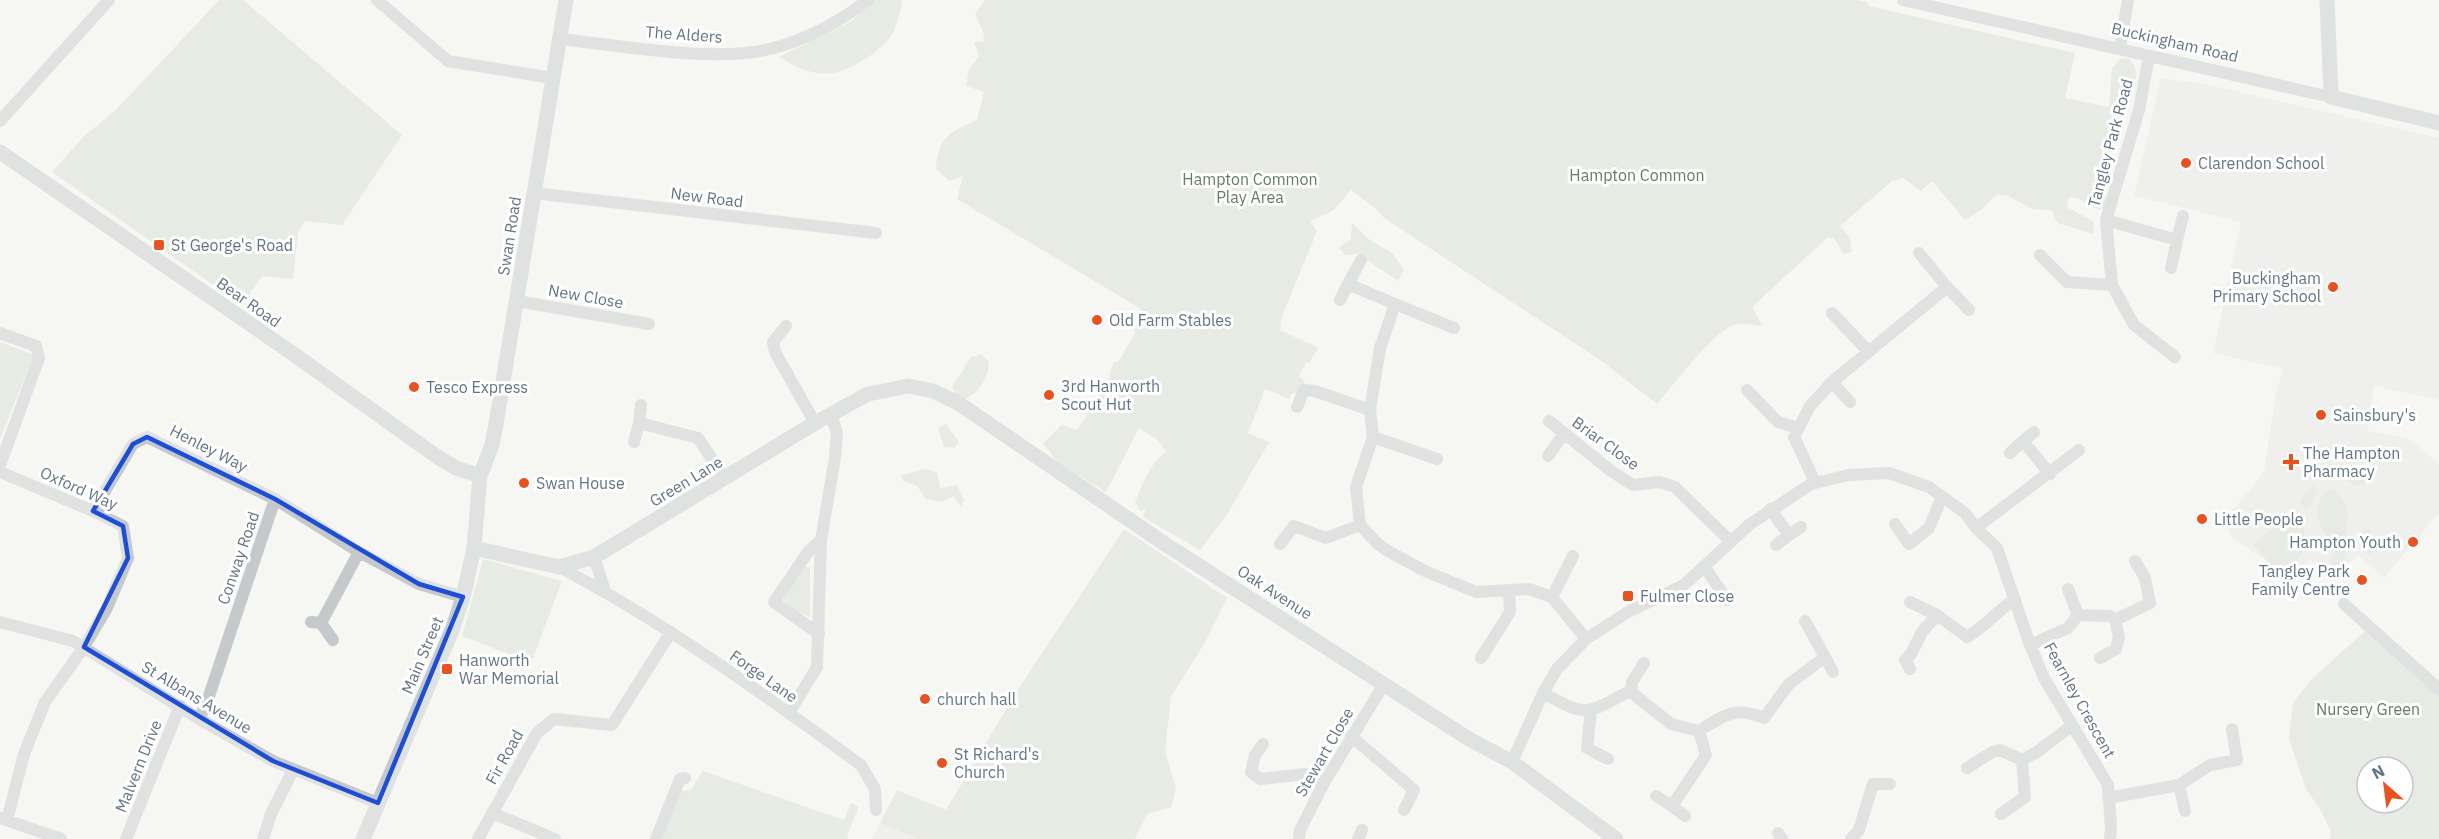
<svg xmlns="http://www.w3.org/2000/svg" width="2439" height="839" viewBox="0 0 2439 839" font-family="'IBM Plex Sans',sans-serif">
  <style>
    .built { fill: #e7e8e6 }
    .green { fill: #d7ded3; fill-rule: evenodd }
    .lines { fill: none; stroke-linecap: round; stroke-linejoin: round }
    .minor { stroke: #c5c9cc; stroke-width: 12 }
    .tertiary { stroke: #c5c9cc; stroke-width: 15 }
    .marked { fill: none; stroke: #1d4ed8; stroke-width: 4.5; stroke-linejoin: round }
    .poi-dot { fill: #eb511d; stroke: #fff; stroke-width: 2 }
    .labels { text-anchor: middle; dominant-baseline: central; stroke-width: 6; stroke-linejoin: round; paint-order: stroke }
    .street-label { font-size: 16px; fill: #637585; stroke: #fff }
    .poi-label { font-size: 16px; fill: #637585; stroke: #fff; text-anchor: start }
    .park-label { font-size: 16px; fill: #677c63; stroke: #fff }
  </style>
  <rect width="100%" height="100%" fill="#f6f6f2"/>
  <path class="built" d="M2161,78L2205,84L2439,138V400L2374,386L2367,431L2406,437L2439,464V513L2384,578L2359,555L2329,577L2310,560L2293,578L2232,538L2226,524L2231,512L2252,488L2264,471L2276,393L2283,369L2213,353L2241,222L2134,196Z
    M880,823L917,839H871Z"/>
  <path class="green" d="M219,0H243L402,135L342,225L305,221L298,232L293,279L262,276L242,305L52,172L85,135L115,111Z
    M873,0H902C901,13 897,24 891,36C882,51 849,71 832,73C812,76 794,66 779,57L852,21Z
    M985,0H1856L1867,2L1869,6L2075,53L2065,98L2109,107L2112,68L2120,59L2129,58C2143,79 2134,76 2128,96L2131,100L2128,112L2119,116L2124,127L2122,132L2114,135L2101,184L2106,195V207L2098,210C2088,205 2082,197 2069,197L2067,207L2094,222L2093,234L2058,223L2051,210L2033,209L2006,195H1996L1981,210L1965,220L1932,181L1921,191L1903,178L1892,181L1840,226L1850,238L1852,252L1844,254L1834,238H1827L1752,307L1762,326C1751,325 1739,321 1729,327C1705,342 1676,382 1657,404L1603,362L1384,218L1376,209L1351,190L1334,210L1310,221L1317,231L1281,319L1280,330L1318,348L1309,363L1306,362L1299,376L1305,382L1297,393H1292L1289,399L1265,389L1248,433L1269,442L1228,513L1200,550L1143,517L1146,509L1140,511L1135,502C1143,484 1149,464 1166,452L1158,440L1139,428L1106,492L1059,464L1043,443L1062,425L1077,430L1100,395L1098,393L1102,386L1105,385L1110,377L1109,374L1114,362H1118L1136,332L1134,331L1141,309L957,199L963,176L950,181L936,169C938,136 950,132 977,120L984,92L966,86L969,69L979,56L974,42H983L984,34L975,14Z
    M1352,223L1370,240L1392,253L1404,270L1398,281L1358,254L1346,255L1339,248L1351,239Z
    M0,342L34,355L0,439Z
    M981,354L989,362C988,379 979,392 965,399L958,396L952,387L971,357Z
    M946,424L959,442L954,448L944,447L938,428Z
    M924,469L937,472L940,488L957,485L964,500L961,506L953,496L943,502L926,499L917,486L903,481L901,476Z
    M2359,474L2367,478L2366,483L2357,486L2347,481V476Z
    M2314,485L2317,492L2310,507L2305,508L2300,503L2306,491Z
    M2334,489C2349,502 2351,520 2344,538L2336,542C2315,535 2309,494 2334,489Z
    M2293,513L2304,527V552L2281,576L2253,545L2278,522L2281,525Z
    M1124,529L1227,598L1204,644L1171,697L1165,751L1176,789L1171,807L1147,814L1135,839H917L880,823L897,790L946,810L1017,691Z
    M2366,529L2370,530L2378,547L2374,552L2368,554C2360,547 2360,542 2362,532Z
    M2340,546L2345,549C2347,559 2343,567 2333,572L2330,567L2332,558Z
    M483,559L562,581L531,663L462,636Z
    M805,566L810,568V617L788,608L783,597Z
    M2367,629L2439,691V839H2330L2331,832L2320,809L2306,789L2289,739L2293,703L2311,680ZM2367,767H2403V803H2367Z
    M703,771L844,820L851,803L859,807L847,835L848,839H661L680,792L692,788Z"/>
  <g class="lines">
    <path class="minor" d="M377,0L448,61L552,78
      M1903,0L2331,97
      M559,39C619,45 712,63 770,49C806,40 839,22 868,0
      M2120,48L2128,0
      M2149,56L2139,110L2106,220L2112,285L2134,325L2175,357
      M0,121L109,0
      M534,193L876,233
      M2106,220L2177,240L2183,216
      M1919,253L1947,287
      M2040,255L2067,282L2112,285
      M2171,268L2177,240
      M1348,284L1361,260
      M1340,300L1348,284L1395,304
      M517,301L649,324
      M1832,313L1869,352
      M786,326L773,342L775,352L815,423
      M1454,328L1395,304L1380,348L1370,410L1373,437L1356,487L1360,525L1378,544L1388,551L1425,571L1476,592L1529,589L1552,597L1586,639
      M0,333L36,346L39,358L0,465
      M1832,382L1850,402
      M1747,390L1778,422L1797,428
      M641,405L639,423L698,438L725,479
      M1297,407L1304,390L1315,391L1370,410
      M1549,421L1611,471L1633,485L1659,482L1675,487L1731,542
      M2034,432L2023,441L2050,474
      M1373,437L1437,459
      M634,442L639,423
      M2010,453L2023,441
      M1548,456L1564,434
      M0,472L93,511L123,526L128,558L107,608L84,647L45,702L24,754L7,820
      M1815,482L1794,437L1810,406L1832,382L1947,287L1969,310
      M1770,509L1789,535L1776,545
      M93,511L133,444L147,437L275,499
      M1895,524L1909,544L1929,528L1942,497
      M1976,528L2079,450
      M1789,535L1801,527
      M1280,544L1294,526L1326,538L1360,525
      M594,557L605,591
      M1704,566L1727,600
      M559,567C666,623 763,694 861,765L875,789L876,810
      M2068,589L2078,615
      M1552,597L1573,556
      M1910,602L1937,615L1967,637C1986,626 1997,611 2015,599
      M2344,604L2439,689
      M1805,621L1825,657
      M0,622L73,641L199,719L273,761L378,803
      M311,622L321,623L333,640
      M321,623L359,552
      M819,634L774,602L808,552L821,540
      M2030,645L2068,628L2078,615L2110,616L2115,620L2150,603L2145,578L2135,561
      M1481,658L1510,612L1509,591
      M2100,658L2116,649L2119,637L2115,620
      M1910,669L1905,660L1911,654L1922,632L1937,615
      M1631,692L1632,682L1644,663
      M1543,693C1586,716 1584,716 1626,693L1631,692L1671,724L1699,731C1724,715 1735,706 1764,718L1789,684L1825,657L1833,672
      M1591,711L1587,748L1608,759
      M789,713L817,667L821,540L835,458L837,433L831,415
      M199,719L206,705L275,499L359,552L419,584L463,597
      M1351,736L1414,790L1404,810
      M1263,744L1255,755L1251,772L1260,779L1305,774L1324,783
      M1512,762L1543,693L1557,669L1586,639L1628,612L1684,585L1750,524L1811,484L1849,475L1889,473L1929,487L1965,513L1976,528L1997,548L2030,645L2044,678L2108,785L2111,828L2110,839
      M1967,768L1992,752L2000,750L2022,760
      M2179,785L2185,811
      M1656,796L1672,806L1706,755L1699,731
      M2108,798L2179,785L2210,765L2237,760L2232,729
      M1672,806L1685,816
      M492,813L555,839
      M2001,814L2025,797L2022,760L2037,752L2071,726
      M0,818L61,839
      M1778,833L1782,839
      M126,839L180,706
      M263,839L271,814L293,770
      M478,839L537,733L554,719L612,725L671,632
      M656,839L680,779L685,778
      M1299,839L1300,830L1324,783L1384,684
      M1358,839L1362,830
      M1851,839L1859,830L1873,784H1890"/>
    <path class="tertiary" d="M2327,0L2331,97L2439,123
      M0,152L292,353L439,458L456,468L480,476
      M474,548L559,567L594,557L815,423L868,394L909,386L933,391L958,403L1165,544L1469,739L1512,762L1616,839
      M363,839L453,628L463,597L474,548L480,476L492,445L496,424L566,0"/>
  </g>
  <path d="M0 0H2439V839H0ZM147,437L275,499L419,584L463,597L378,803L273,761L84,647L128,558L123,526L93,511L133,444Z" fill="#f6f6f2" fill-opacity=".55" fill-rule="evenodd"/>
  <path class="marked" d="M147,437L275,499L419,584L463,597L378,803L273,761L84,647L128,558L123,526L93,511L133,444Z"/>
  <g class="poi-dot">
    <circle cx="2186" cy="163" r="6"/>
    <rect x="153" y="239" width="12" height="12" rx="3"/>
    <circle cx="2333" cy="287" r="6"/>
    <circle cx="1097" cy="320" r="6"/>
    <circle cx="414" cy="387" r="6"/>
    <circle cx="1049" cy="395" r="6"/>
    <circle cx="2321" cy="415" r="6"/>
    <path d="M2288 453h6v6h6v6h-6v6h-6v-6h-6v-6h6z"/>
    <circle cx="524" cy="483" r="6"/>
    <circle cx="2202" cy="519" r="6"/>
    <circle cx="2413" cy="542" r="6"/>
    <circle cx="2362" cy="580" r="6"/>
    <rect x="1622" y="590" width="12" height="12" rx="3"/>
    <rect x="441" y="663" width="12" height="12" rx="3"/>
    <circle cx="925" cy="699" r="6"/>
    <circle cx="942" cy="763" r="6"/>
  </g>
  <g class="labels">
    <g class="street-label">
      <text transform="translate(684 34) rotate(4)">The Alders</text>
      <text transform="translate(2175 42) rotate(13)">Buckingham Road</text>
      <text transform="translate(2110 143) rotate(-75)">Tangley Park Road</text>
      <text transform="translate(707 197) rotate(7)">New Road</text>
      <text transform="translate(509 236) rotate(-81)">Swan Road</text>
      <text transform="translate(586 296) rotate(10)">New Close</text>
      <text transform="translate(249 302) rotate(35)">Bear Road</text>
      <text transform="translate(1606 443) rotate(36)">Briar Close</text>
      <text transform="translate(209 448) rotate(27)">Henley Way</text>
      <text transform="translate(686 481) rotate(-31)">Green Lane</text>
      <text transform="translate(79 488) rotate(24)">Oxford Way</text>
      <text transform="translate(238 558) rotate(-71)">Conway Road</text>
      <text transform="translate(1275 592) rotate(33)">Oak Avenue</text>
      <text transform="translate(422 655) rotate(-67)">Main Street</text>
      <text transform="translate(764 676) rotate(35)">Forge Lane</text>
      <text transform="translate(197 697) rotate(31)">St Albans Avenue</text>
      <text transform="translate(2080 700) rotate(61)">Fearnley Crescent</text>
      <text transform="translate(1324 752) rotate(-60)">Stewart Close</text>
      <text transform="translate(504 757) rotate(-61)">Fir Road</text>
      <text transform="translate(138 766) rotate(-68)">Malvern Drive</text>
    </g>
    <g class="poi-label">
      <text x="2198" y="163">Clarendon School</text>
      <text x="171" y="245">St George's Road</text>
      <text x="2321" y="278" text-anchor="end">Buckingham<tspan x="2321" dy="18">Primary School</tspan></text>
      <text x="1109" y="320">Old Farm Stables</text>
      <text x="1061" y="386">3rd Hanworth<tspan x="1061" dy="18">Scout Hut</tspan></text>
      <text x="426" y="387">Tesco Express</text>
      <text x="2333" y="415">Sainsbury's</text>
      <text x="2303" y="453">The Hampton<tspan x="2303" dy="18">Pharmacy</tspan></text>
      <text x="536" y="483">Swan House</text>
      <text x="2214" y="519">Little People</text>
      <text x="2401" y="542" text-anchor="end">Hampton Youth</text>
      <text x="2350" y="571" text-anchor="end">Tangley Park<tspan x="2350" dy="18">Family Centre</tspan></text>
      <text x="1640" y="596">Fulmer Close</text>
      <text x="459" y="660">Hanworth<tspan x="459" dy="18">War Memorial</tspan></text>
      <text x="937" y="699">church hall</text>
      <text x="954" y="754">St Richard's<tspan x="954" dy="18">Church</tspan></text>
    </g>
    <g class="park-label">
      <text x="1637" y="175">Hampton Common</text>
      <text x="1250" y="179">Hampton Common<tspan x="1250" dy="18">Play Area</tspan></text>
      <text x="2368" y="709">Nursery Green</text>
    </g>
  </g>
  <g transform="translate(2385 785) rotate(332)"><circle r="28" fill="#ffffff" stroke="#c1c8ce" stroke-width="1.5"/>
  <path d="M0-4.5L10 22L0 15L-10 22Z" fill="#eb511d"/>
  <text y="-9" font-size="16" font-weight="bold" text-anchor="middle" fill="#637585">N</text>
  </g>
</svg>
